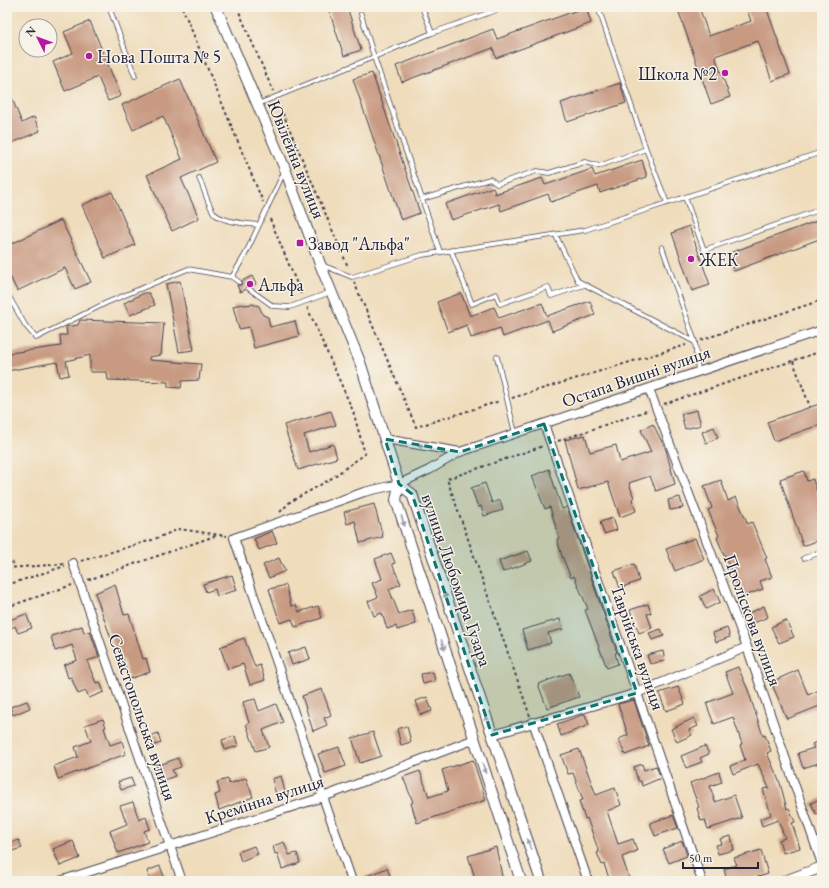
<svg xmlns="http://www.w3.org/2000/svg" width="829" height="888" viewBox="0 0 829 888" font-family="'EB Garamond',serif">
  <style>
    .building { fill: #c89a82 }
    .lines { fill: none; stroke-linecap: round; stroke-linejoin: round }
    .service-casing { stroke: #413e4e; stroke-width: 5.5 }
    .minor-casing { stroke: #413e4e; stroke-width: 10 }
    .tertiary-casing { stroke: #413e4e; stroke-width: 12 }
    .path { stroke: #413e4e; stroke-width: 2; stroke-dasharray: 3 3; stroke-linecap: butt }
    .service { stroke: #fff; stroke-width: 4 }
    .minor { stroke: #fff; stroke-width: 8 }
    .tertiary { stroke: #fff; stroke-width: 10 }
    .oneway { fill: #9c9ca7 }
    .marked { fill: #0f766e; fill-opacity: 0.2; stroke: #0f766e; stroke-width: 3; stroke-dasharray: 8 5; stroke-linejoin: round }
    .poi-dot { fill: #b5179e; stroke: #f7f3e8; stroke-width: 1.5 }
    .labels { text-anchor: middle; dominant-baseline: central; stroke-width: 3; stroke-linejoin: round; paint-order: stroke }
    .poi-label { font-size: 18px; fill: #22223b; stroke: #f7f3e8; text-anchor: start }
    .street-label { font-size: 18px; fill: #22223b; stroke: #f7f3e8 }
  </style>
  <rect width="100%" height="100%" fill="#f7f3e8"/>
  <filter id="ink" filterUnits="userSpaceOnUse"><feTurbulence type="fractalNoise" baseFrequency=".025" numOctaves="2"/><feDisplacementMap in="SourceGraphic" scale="8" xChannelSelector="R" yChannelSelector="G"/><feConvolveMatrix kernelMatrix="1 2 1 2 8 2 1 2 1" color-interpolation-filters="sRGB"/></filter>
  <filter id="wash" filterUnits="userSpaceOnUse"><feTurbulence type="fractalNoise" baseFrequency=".012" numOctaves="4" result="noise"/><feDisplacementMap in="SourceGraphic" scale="16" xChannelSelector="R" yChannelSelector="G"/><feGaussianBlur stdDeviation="0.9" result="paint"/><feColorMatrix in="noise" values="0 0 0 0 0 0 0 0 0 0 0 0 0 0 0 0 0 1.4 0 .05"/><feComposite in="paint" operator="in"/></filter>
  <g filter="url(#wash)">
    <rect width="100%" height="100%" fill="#efdcbb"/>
    <g id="blocks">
      <path class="building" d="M328,7H347L361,50L344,56Z
        M586,7L591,23L496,58L493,48L402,82L396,66L493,29L497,39Z
        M677,7H699L709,36L751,21L746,7H766L790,74L772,81L758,41L715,56L730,97L711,104Z
        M90,21L121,96L108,101L98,77L65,91L53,62L73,53L64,32Z
        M372,73L420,213L401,220L353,79Z
        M180,79L216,162L181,178L199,218L172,231L147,175L182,159L163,116L133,130L122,105Z
        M620,83L626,103L567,122L561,103Z
        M7,86L22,123L34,117L40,131L7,145Z
        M642,160L647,177L600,193L598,186L551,202L548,194L501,211L499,204L451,220L445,204L493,187L495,194L542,178L545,185L592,169L595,176Z
        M112,192L135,245L105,258L82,205Z
        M822,219V238L734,271L727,254Z
        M61,220L91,282L75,289L65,268L17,291L7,270V246Z
        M689,226L710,285L692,291L672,233Z
        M252,276L256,284L252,286L246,285L245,290L240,292L237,285H241L242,281Z
        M180,281L194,350L179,352L166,284Z
        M144,293H149L155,305L130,315L124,303Z
        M461,293L470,316L494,307L499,318L542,303L547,316L590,301L595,315L552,331L548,320L503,337L500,328L471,338L467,325L448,332L437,302Z
        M242,304L244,305L252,304L259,306L263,315L268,317L270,327L295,321L299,336L254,348L249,327L239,329L233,306Z
        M80,320L164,323L161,355L149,357V360L201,364L199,380L182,381L181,388L168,387V382L108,380L107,372H90V355L66,361L69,375L60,377L57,362L7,371V358L10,357V353L61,346L60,335H67L66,327L78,325Z
        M822,403V424L774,441L767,422Z
        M697,410L701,425L685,429L681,414Z
        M331,411L336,425L304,435L309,452L333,444L337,458L298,470L284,425Z
        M653,424L666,450L675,484L656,491L650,476L629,483L634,498L632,499L636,511L620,517L608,482L578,490L565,440L585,435L590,452L616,445L620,462L651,452L641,430Z
        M714,427L718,438L706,443L702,432Z
        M549,469L562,509L567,507L617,653H615L618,664L607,668L585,610L588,609L574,576L571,578L562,556L557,539L559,538L550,507L545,509L532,476Z
        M804,471L807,481L813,479L818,496L822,494V539L803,546L780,479Z
        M721,480L728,501L736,497L748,524L752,522L767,558L765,559L772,577L760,581L763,589L742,597L733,572L732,573L717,538L719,536L708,510L712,508L704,486Z
        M485,483L492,503L500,500L503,510L484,516L481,506L478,507L471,488Z
        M680,497L683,508L670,510L668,500Z
        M374,504L383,537L360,543L355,521L347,524L344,512Z
        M613,518L617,530L604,534L600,522Z
        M272,531L277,543L259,550L254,539Z
        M695,538L704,559L675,571L666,549Z
        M528,551L532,561L503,572L499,561Z
        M391,553L395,563L392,564L401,584L389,589L399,614L412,610L416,624L397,630L396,626L387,629L382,613L374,616L368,601L378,597L372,583L382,579L375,559Z
        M279,558L285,571L269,578L263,565Z
        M634,564L639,581L620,588L614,571Z
        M232,575L237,590L217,596L215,589L206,592L203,584Z
        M115,584L124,615L129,614L143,659L146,658L150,672L129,679L123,659L119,661L95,593Z
        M286,585L291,606L296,605L299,612L318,606L322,618L295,627L292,619L280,623L269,589Z
        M714,589L720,602L706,609L700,596Z
        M648,604L651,613L647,614L652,628L639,633L630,610Z
        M764,606L768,617L754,623L749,613Z
        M26,614L32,628L18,633L15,626L7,630V621Z
        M560,619L563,629L548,633L551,643L528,650L522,630Z
        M786,620L794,637L779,643L771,627Z
        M82,626L84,633L90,631L97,651L99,657L87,661L96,683L100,682L104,692L89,698L86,691L78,694L71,677L68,678L64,665L77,660L72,645L55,651L51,636Z
        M727,628L730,637L716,642L713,633Z
        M661,629L664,636L652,640L649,633Z
        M244,638L255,667L260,665L265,680L250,685L243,664L228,669L220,647Z
        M306,647L310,659L292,665L288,653Z
        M663,651L665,661L650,664L647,655Z
        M738,667L748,690L763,736L765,735L771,751L767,753L780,783L787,809L789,808L795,822L792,823L800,848L783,853L779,840L785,838L778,820L762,826L760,819L771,815L763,789L769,788L758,764L733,774L730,766L745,760L740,745L742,744L733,717L714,724L706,703L733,693L725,672Z
        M798,670L808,695L822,689V705L787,719L771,682Z
        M433,672L435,681L423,684L421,674Z
        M569,673L579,697L547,708L538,684Z
        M678,687L685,704L666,711L659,693Z
        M322,689L331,715L324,718L327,725L313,731L302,696Z
        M427,697L432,711L421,715L416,701Z
        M255,699L259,711L276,704L283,722L263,730L269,747L256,751L246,724L249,723L243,702Z
        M634,700L649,746L625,755L619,739L628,735L618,704Z
        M27,701L30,708L13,715L10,707Z
        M585,714L589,725L561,736L557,724Z
        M694,718L698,726L689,730L692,735L677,742L671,729Z
        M103,719L106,727L104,728L110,745L122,741L126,754L58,779L54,766L78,757L75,747L91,741L85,725Z
        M407,726L411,742L401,745L397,729Z
        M373,732L381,756L360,763L352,738Z
        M158,733L161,743L148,747L145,738Z
        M235,736L238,746L225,750L222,740Z
        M822,740V768L820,769L819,763L803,768L798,753L814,748L812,744Z
        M705,746L709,754L700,758L702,762L686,768L681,756Z
        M339,747L346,766L325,773L318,754Z
        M579,749L596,795L615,788L621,805L607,811L618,844L633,839L637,851L622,857L630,881H610L604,864L602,865L597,853L599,852L587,818L585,819L579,801L583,800L573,773L568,774L561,755Z
        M178,758L181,767L172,770L175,776L159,782L154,767Z
        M473,760L486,800L417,823L411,803L413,802L403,777L420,771L429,797L448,791L442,770Z
        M642,764L644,770L656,766L661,778L642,786L641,781H638L634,767Z
        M719,772L722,782L710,786L715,802L734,795L742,818L708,829L705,820L701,821L697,808L699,807L690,783Z
        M281,776L285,792L276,795L272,779Z
        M131,778L134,786L121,790L118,782Z
        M246,778L253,797L219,810L215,795L220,793L217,782L228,779L229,784Z
        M822,798V811L816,814L811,803Z
        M133,802L139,820L146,817L150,829L144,831L148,842L118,853L110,831L127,824L120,806Z
        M673,815L678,828L655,836L650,823Z
        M731,836L734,850L718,854L716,845L722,844L720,839Z
        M19,840L22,848L12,851L10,843Z
        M73,841L80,858L60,866L53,849Z
        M682,841L687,856L669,863L663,849Z
        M284,842L289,855L297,853L300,863L282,869L277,853L275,854L273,846Z
        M254,846L258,854L241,861L238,852Z
        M496,847L503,881H476L468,856Z
        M761,850L768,874L745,881H727L724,869L737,865L734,858Z
        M160,866L165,879L151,881L147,871Z
        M387,868L392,881H357V880Z"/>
    </g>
  </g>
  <g filter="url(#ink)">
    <use href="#blocks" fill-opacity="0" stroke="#413e4e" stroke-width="1"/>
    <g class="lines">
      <defs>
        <path id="service" d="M109,7L135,76
          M422,7L432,33L505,7
          M529,7L537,9L543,7
          M598,7L646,149
          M361,14L374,57L432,33
          M258,104L374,57L440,252
          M199,178C204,188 207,203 214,213C221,222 248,224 259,225
          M685,197L704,250L822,209
          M422,199L490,179L497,184L537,171L549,173L585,162L599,166L646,149L667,203
          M555,234L578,281L695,342
          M662,247L695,342L698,371
          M451,250L472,304L496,294L500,304L548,287L551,296L584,285
          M322,265L352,277L422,255L585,230L822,152
          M232,277L239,282
          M248,288L273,306L290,307L331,292
          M7,293L25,325L36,338L106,303L188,269L232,277L245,255L284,172
          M497,357L515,433
          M804,558L822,552"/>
        <path id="minor" d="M649,389L747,647L822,864
          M544,424L702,881
          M385,439L460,452
          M73,563L182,881
          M533,722L588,881
          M492,735L637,693L747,647
          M60,881L323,797L475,739
          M352,881L234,538L364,492L399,484L429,470L460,452L822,330"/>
        <path id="tertiary" d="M216,7L285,169L320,264L360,362L399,484L396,500L521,881
          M399,484L412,494L541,881
          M785,881L822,867"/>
      </defs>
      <use href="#service" class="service-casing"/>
      <use href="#minor" class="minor-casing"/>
      <use href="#tertiary" class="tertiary-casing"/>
      <path class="path" d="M182,7L263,202
        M237,7L273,91
        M278,102L348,267
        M270,219L302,296
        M354,282L416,427L500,401
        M701,340L822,300
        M793,361L810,407
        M512,398L686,345
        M664,404L822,351
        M558,441L649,410
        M280,512L290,502L329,480L365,454L353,411L307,307
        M7,558L16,566
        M81,561L152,540L179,529L227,536
        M7,568L66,564
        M88,580L218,535
        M7,585L65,566
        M7,607L72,585
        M530,716L447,479L543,446"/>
      <use href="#service" class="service"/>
      <use href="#minor" class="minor"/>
      <use href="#tertiary" class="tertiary"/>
    </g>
    <defs><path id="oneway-solid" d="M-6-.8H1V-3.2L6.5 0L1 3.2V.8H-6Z"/></defs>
    <g class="oneway">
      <use href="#oneway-solid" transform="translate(423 446) rotate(-171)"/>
      <use href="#oneway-solid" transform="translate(403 521) rotate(72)"/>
      <use href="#oneway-solid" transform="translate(446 598) rotate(-108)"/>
      <use href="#oneway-solid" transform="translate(443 645) rotate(71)"/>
      <use href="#oneway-solid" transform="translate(487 721) rotate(-108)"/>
      <use href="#oneway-solid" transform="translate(484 768) rotate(72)"/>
      <use href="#oneway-solid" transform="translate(529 844) rotate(-109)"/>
    </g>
  </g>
  <path class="marked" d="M544,424L637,693L492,735L412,494L399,484L385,439L460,452Z"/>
  <g class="poi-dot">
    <circle cx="89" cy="56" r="4"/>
    <circle cx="725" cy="73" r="4"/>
    <rect x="296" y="239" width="8" height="8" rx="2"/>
    <circle cx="691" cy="259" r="4"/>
    <circle cx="250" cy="284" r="4"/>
  </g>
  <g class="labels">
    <g class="poi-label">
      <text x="97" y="56">Нова Пошта № 5</text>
      <text x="717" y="73" text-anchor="end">Школа №2</text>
      <text x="308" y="243">Завод "Альфа"</text>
      <text x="699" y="259">ЖЕК</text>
      <text x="258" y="284">Альфа</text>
    </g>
    <g class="street-label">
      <text transform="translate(297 159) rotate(68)">Ювілейна вулиця</text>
      <text transform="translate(636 376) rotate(-19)">Остапа Вишні вулиця</text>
      <text transform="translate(457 580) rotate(71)">вулиця Любомира Гузара</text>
      <text transform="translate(753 620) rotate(70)">Проліскова вулиця</text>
      <text transform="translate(638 647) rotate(71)">Таврійська вулиця</text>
      <text transform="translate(143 717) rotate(71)">Севастопольська вулиця</text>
      <text transform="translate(264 799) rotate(-18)">Кремінна вулиця</text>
    </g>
  </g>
  <rect width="829" height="888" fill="none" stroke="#f7f3e8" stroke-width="24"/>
  <g transform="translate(38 38) rotate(312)"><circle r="19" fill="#f7f3e8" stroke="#a29fa3"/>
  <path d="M0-3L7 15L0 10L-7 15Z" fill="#b5179e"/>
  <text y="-6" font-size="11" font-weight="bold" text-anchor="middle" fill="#22223b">N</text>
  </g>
  <path d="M683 862v6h75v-6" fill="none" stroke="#22223b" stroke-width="2"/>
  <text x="689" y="862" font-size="12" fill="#22223b" stroke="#f7f3e8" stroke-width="3" paint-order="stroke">50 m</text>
</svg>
